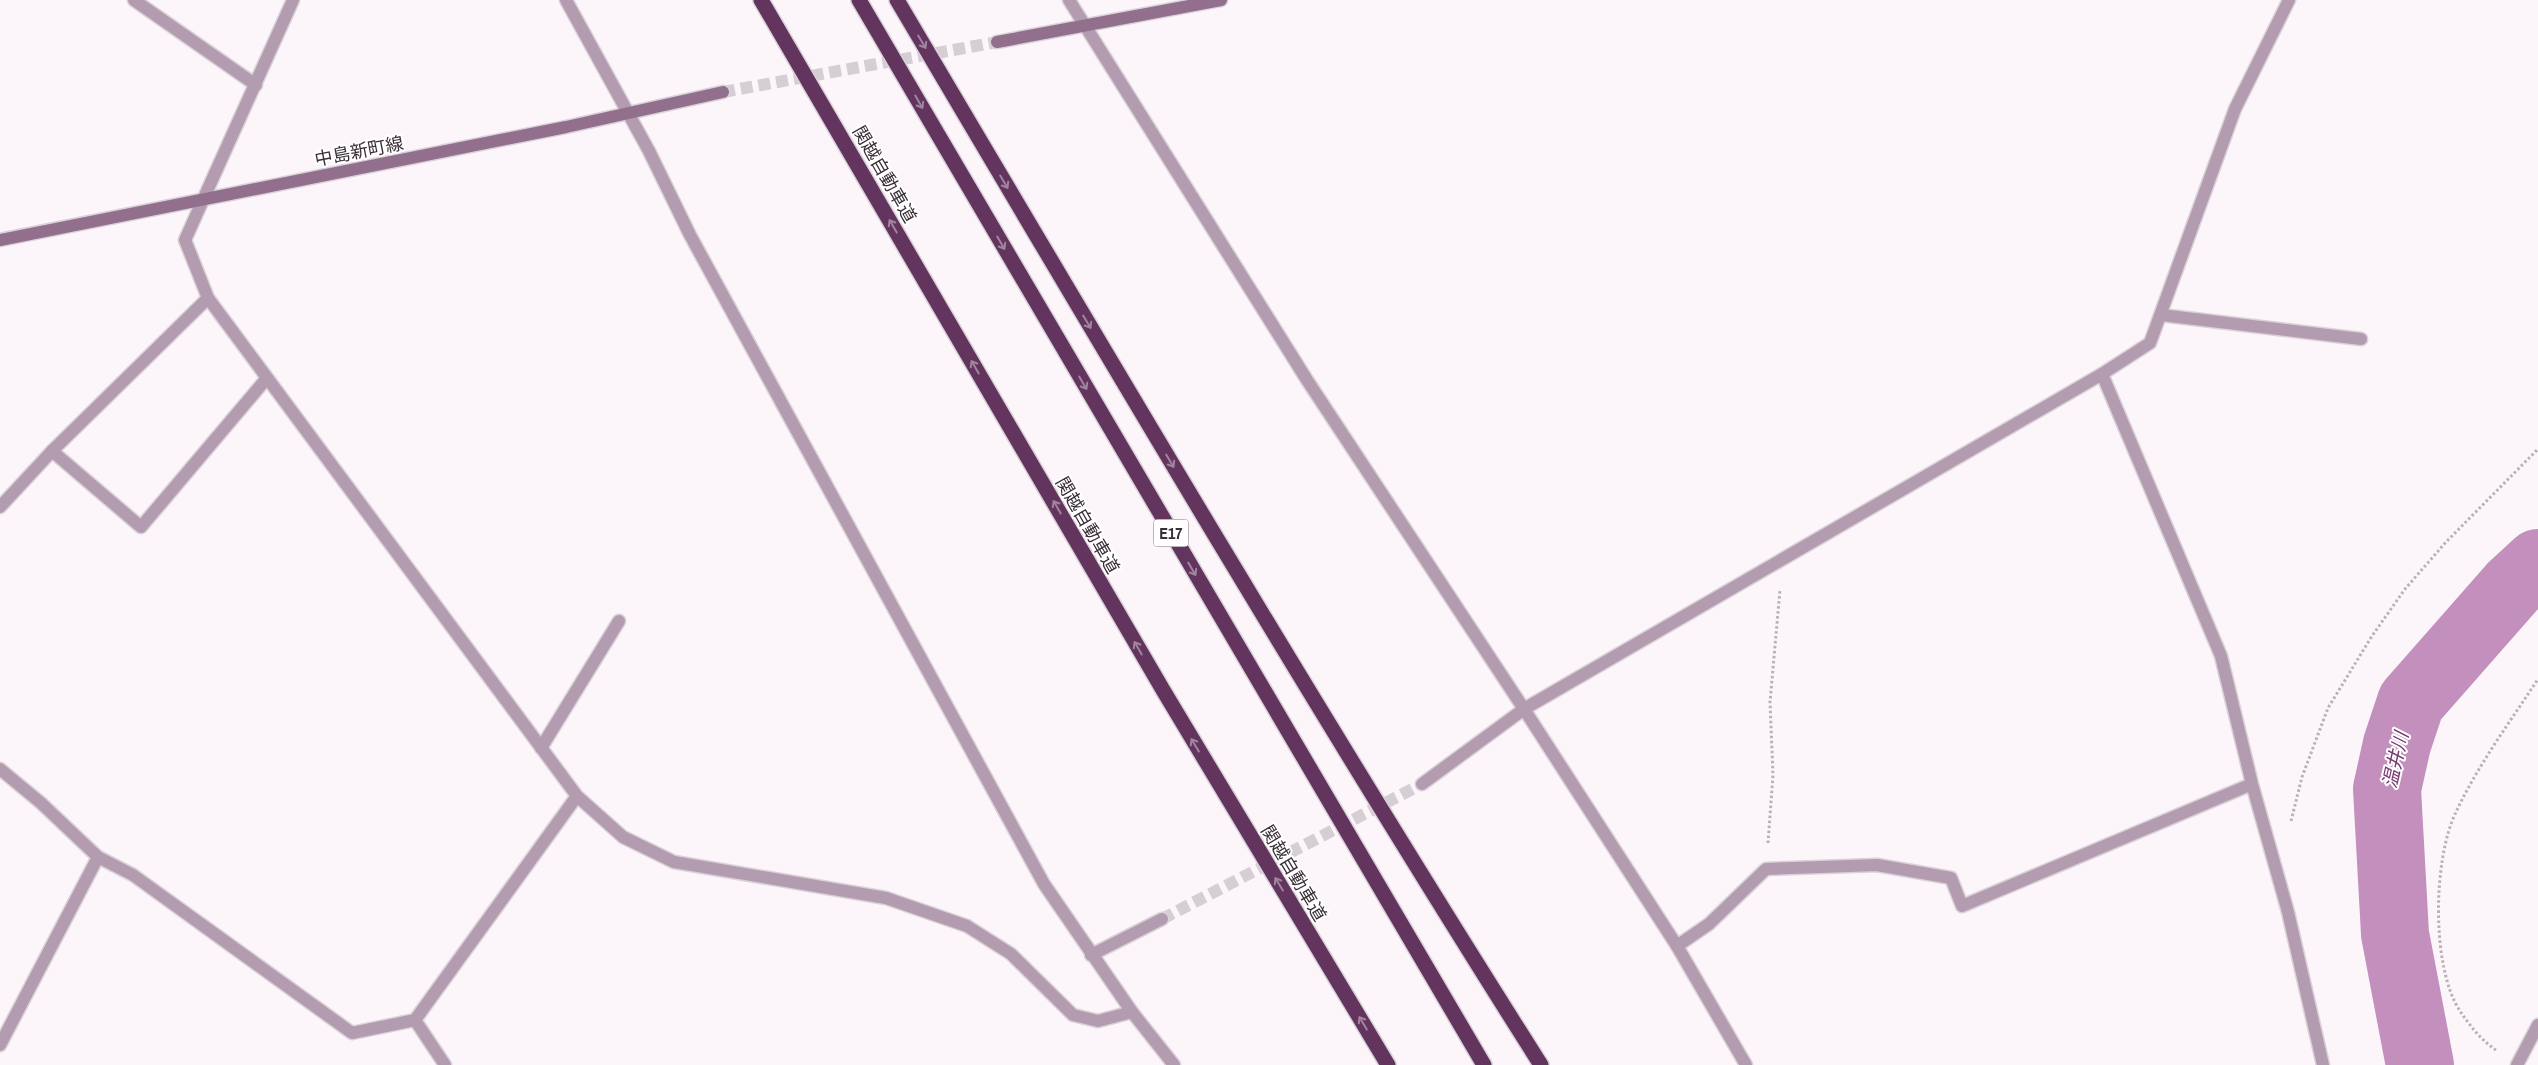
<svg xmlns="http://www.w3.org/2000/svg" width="2538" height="1065" viewBox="0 0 2538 1065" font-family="'Archivo Narrow','Noto Sans JP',sans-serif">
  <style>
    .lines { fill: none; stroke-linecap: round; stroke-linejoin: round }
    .river { stroke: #c38fbd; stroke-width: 68 }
    .minor-tunnel { stroke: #d5ced4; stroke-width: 12; stroke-dasharray: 12 6; stroke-linecap: butt }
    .secondary-tunnel { stroke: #d5ced4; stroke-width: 12; stroke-dasharray: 12 6; stroke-linecap: butt }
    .service-casing { stroke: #d9d2d8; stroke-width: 15 }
    .minor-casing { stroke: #d9d2d8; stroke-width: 15 }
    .tertiary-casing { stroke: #d9d2d8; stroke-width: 15 }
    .secondary-casing { stroke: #d9d2d8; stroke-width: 15 }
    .motorway-casing { stroke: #d9d2d8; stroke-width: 18 }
    .path { stroke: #b8b1b7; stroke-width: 3; stroke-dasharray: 2.5 2.5; stroke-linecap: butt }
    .service { stroke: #b39bb0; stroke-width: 12 }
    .minor { stroke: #b39bb0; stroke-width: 12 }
    .tertiary { stroke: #b39bb0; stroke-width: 12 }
    .secondary { stroke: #916f8d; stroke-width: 12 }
    .motorway { stroke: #62345e; stroke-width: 15 }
    .oneway { stroke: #a1859e }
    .labels { text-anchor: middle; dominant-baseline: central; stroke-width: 4; stroke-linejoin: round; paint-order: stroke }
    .shield { fill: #fff; stroke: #746d74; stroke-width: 1 }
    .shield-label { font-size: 16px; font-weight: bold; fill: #392e38 }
    .street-label { font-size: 18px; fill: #392e38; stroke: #fff }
    .water-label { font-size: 19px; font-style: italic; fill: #773872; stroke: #fff }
  </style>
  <rect width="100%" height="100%" fill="#fcf6fb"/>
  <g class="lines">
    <path class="river" d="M2420,1065L2395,934L2387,789L2397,744L2411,702L2513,586L2538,563"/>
    <path class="minor-tunnel" d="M1162,919L1422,784"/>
    <path class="secondary-tunnel" d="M723,92L997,42"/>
    <defs>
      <path id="service" d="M134,0L256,85
        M52,451L141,527L267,378
        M541,748L619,621
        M415,1020L445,1065"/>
      <path id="minor" d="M293,0L185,240L208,298L577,796L623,837L674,862L886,898L967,926L1011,954L1073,1015L1098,1021L1132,1012
        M2161,315L2361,339
        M2102,374L2221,656L2252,784L2288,912L2323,1065
        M0,507L52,451L208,298
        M0,769L41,803L98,857L133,875L352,1033L415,1020L577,796
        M1422,784L1524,709L2102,374L2150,343L2235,109L2289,0
        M1677,946L1709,924L1766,869L1877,865L1951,878L1962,906L2252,784
        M1091,955L1162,919
        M0,1045L98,857
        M2517,1065L2538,1025"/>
      <path id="tertiary" d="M566,0L649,151L690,235L1044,884L1132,1012L1174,1065
        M1069,0L1307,380L1524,709L1677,946L1746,1065"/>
      <path id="secondary" d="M997,42L1221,0
        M0,240L566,127L723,92"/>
      <path id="motorway" d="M761,0L1163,690L1388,1065
        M859,0L1484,1065
        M897,0C1108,357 1319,715 1541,1065"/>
    </defs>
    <use href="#service" class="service-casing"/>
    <use href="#minor" class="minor-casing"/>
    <use href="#tertiary" class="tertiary-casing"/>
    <use href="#secondary" class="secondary-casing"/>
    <use href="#motorway" class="motorway-casing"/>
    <path class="path" d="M2291,821L2302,777L2328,708L2372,636L2405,589L2446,542L2538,449
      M1768,843L1773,775L1770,702L1780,590
      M2496,1050C2482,1041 2470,1026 2460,1011C2431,967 2433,859 2456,812C2478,765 2510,722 2538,679"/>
    <use href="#service" class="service"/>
    <use href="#minor" class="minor"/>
    <use href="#tertiary" class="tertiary"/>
    <use href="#secondary" class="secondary"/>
    <use href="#motorway" class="motorway"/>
  </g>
  <defs><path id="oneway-shaft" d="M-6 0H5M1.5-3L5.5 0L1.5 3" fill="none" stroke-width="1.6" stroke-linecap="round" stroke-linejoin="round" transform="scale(1.25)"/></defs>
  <g class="oneway">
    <use href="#oneway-shaft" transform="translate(922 42) rotate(59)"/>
    <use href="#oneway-shaft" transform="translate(919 102) rotate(60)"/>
    <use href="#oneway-shaft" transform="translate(1004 182) rotate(59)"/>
    <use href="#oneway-shaft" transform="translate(893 226) rotate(-120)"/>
    <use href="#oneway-shaft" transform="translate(1001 243) rotate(60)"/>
    <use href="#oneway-shaft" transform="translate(1087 322) rotate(59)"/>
    <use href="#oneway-shaft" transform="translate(975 367) rotate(-120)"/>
    <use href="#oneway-shaft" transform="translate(1083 383) rotate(60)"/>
    <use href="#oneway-shaft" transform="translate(1170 461) rotate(59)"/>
    <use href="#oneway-shaft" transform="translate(1057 507) rotate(-120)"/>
    <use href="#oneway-shaft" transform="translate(1192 569) rotate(60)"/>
    <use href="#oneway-shaft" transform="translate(1138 648) rotate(-120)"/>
    <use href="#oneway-shaft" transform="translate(1195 745) rotate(-121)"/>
    <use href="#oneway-shaft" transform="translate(1279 884) rotate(-121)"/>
    <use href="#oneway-shaft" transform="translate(1363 1023) rotate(-121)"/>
  </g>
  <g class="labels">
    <rect class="shield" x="1153.5" y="519.5" width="35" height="27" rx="4"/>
    <g class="shield-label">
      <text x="1171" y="533">E17</text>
    </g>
    <g class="street-label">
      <text transform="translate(359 151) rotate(-11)">中島新町線</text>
      <text transform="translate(885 174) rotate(60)">関越自動車道</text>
      <text transform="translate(1088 525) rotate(60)">関越自動車道</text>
      <text transform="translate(1294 873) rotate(59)">関越自動車道</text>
    </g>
    <g class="water-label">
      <text transform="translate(2395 760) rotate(-77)">温井川</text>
    </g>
  </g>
</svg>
